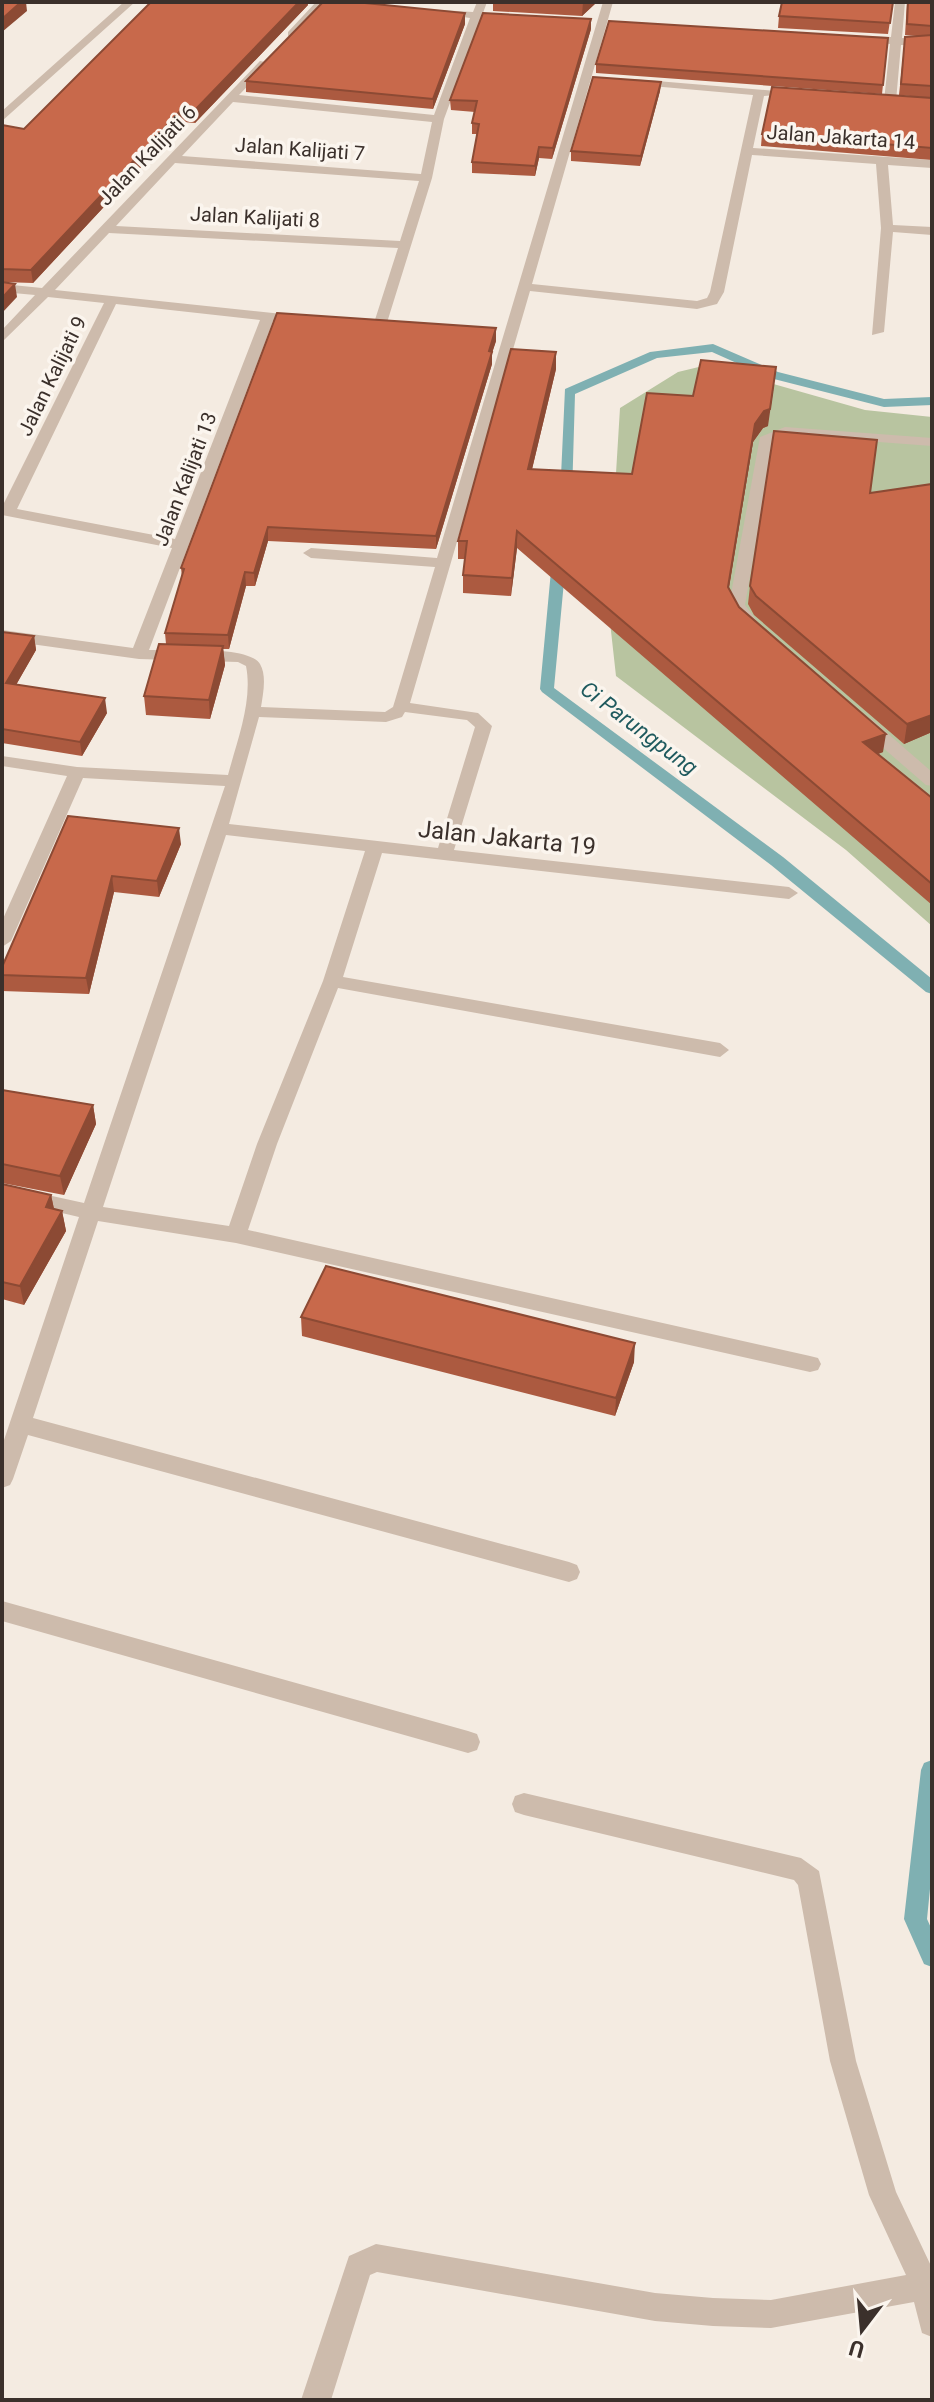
<svg xmlns="http://www.w3.org/2000/svg" width="934" height="2402" viewBox="0 0 934 2402" font-family="Roboto,sans-serif">
  <style>
    .green { fill: #b8c4a0 }
    .lines { fill: none; stroke-linecap: round; stroke-linejoin: round }
    .stream { fill: #7fb0b2; fill-rule: evenodd }
    .minor { fill: #cdbbac; fill-rule: evenodd }
    .wall { fill: #ac5a40 }
    .shaded-wall { fill: #8c4a34 }
    .building { fill: #c8694b; stroke: #8c4a34; stroke-width: 2 }
    .labels { text-anchor: middle; dominant-baseline: central; stroke-width: 7; stroke-linejoin: round; paint-order: stroke }
    .far-street-label { font-size: 20px; fill: #3b302b; stroke: #fbf5ee }
    .far-water-label { font-size: 22px; font-style: italic; fill: #1f5a5e; stroke: #fbf5ee }
    .street-label { font-size: 24px; fill: #3b302b; stroke: #fbf5ee }
  </style>
  <rect width="100%" height="100%" fill="#f4ebe1"/>
  <path class="green" d="M707,365L865,410L932,417V926L846,850L616,676L608,604L620,408L678,372Z"/>
  <g class="lines">
    <path class="stream" d="M713,344L778,372L884,399L932,397V405L884,407L770,378L712,352L657,358L575,394L572,495L560,498L565,389L650,352Z
      M559,556L566,560L554,688L783,857L932,979V994L926,992L771,865L542,692L540,689L552,560Z
      M932,1760V1869L927,1919L932,1930V1967L924,1964L904,1919L921,1770L924,1763Z"/>
    <path class="minor" d="M124,2H135L2,121V111Z
      M316,2H327L296,36H288V32Z
      M477,2H487L483,13L514,18L509,21L481,19L444,119L432,178L385,329L373,326L398,248L109,233L55,290L301,316L308,320L301,324L273,321L149,650C170,650 249,645 260,664C267,676 263,694 261,707L385,712L393,707L435,567L311,558L303,553L311,548L437,558L603,2H613L532,284L697,301L707,298L710,292L753,95L629,84L627,82L633,79L776,91V95L764,96L753,148L932,160V168L888,165L893,225L932,227V235L893,232L884,332L872,335L881,228L876,164L752,155L724,292L717,304L697,309L530,291L410,703L478,713L492,726L454,850L789,887L798,893L789,899L382,853L343,977L720,1043L729,1050L720,1057L338,988L277,1144L248,1230L810,1356L818,1358L821,1364L818,1370L810,1372L236,1243L98,1221L33,1418L569,1562L577,1565L580,1572L577,1579L569,1582L28,1435L13,1479L10,1485L2,1488V1446L79,1217L2,1199V1185L84,1203L225,786L83,778L11,941L2,947V921L67,776L2,766V756L77,767L228,775C237,741 253,701 246,666L238,662L139,659L2,640V630L133,648L172,548L2,515V507L104,303L48,297L2,342V330L35,295L2,292V284L42,288L260,61L270,63L239,95L434,115L470,18L436,13L441,10L473,12ZM233,102L432,122L421,174L182,156ZM175,163L419,181L400,241L116,226ZM116,304L260,320L175,539L17,509ZM405,712L467,720L475,727L438,848L229,824L259,717L386,722L402,717ZM226,835L365,851L323,981L257,1144L229,1226L103,1207Z
      M895,2H905L902,38L932,40V46L901,45L896,101L890,104L884,101L890,44L860,42L854,39L860,36L891,37Z
      M785,427L932,438V446L786,435L774,439L745,605L759,624L751,629L745,627L729,605L760,437Z
      M865,718L871,719L932,772V786L926,785L859,727V719Z
      M2,1601L468,1731L477,1734L480,1742L477,1750L468,1753L2,1621Z
      M524,1793L801,1858L819,1871L856,2061L896,2192L932,2268V2337L922,2333L914,2302L771,2328L713,2326L655,2321L377,2272L370,2275L331,2400H301L349,2256L376,2244L655,2293L713,2298L771,2300L906,2275L869,2195L830,2061L798,1885L794,1880L524,1815L515,1812L512,1804L515,1796Z"/>
  </g>
  <path class="wall" d="M151,2H307L308,5L195,123L183,122L33,283L2,282V125L24,129Z
    M493,2H597L582,16L493,11Z
    M893,2L888,34L778,28L779,16Z
    M907,2H932V98L899,95L905,37L917,36L905,35Z
    M465,24L433,109L246,92V81Z
    M591,29L552,159L539,158L535,176L472,173V162L477,134H472V123L475,112L451,110L450,100Z
    M888,38L882,94L596,73V64Z
    M661,82L660,91L640,166L571,161V151Z
    M932,98V160L761,146L762,134Z
    M496,328V341L492,353V364L436,549L268,541L255,586H246L229,649H223L225,665L210,719L146,715L144,696L166,644L165,633L182,577L181,568Z
    M556,352V369L532,469L632,474L647,393L768,426L763,428L753,442L729,588L739,607L883,752L878,754L932,798V905L517,548L511,596L463,593V575L465,559H458V541Z
    M870,493L932,732L904,744L754,615L748,604L750,586Z
    M2,632L34,636L36,650L16,685L107,713L82,756L2,743Z
    M68,816L181,844L159,897L114,892L89,994L2,991V967Z
    M2,1090L93,1105L96,1124L64,1195L2,1183Z
    M2,1184L51,1195L54,1209L62,1211L66,1231L24,1305L2,1299Z
    M301,1317L634,1362L615,1416L302,1336Z"/>
  <path class="shaded-wall" d="M21,2H26L27,11L2,32V19Z
    M299,2H307L308,5L195,123L194,111Z
    M583,2H597L582,16Z
    M465,13V24L433,109V99Z
    M591,19V29L552,159L553,148Z
    M661,82L660,91L640,166L641,156Z
    M182,109L183,122L33,283L31,270Z
    M539,147V158L535,176V166Z
    M15,284L17,297L2,313V298Z
    M496,328V341L492,353V364L436,549V536Z
    M556,352V369L528,486V469Z
    M774,384L768,426L763,428L753,442L726,604L728,587L755,424Z
    M268,527V541L255,586L254,573Z
    M517,531V548L511,596L512,578Z
    M245,572L246,586L229,649L228,635Z
    M34,636L36,650L9,697L6,683Z
    M223,646L225,665L210,719L209,700Z
    M105,698L107,713L82,756L80,742Z
    M932,715V732L904,744L907,724Z
    M886,734L883,752L861,760L863,742Z
    M179,828L181,844L159,897L157,881Z
    M112,876L114,892L89,994L86,978Z
    M93,1105L96,1124L64,1195L60,1176Z
    M51,1195L55,1214L46,1207Z
    M62,1211L66,1231L24,1305L20,1286Z
    M635,1343L634,1362L615,1416L616,1398Z"/>
  <path class="building" d="M2,2H21L2,19Z
    M151,2H299L194,111L182,109L31,270L2,269V125L24,129Z
    M323,2H355L465,13L433,99L246,81Z
    M782,2H893L890,23L779,16Z
    M908,2H932V26L907,24Z
    M483,13L591,19L553,148L539,147L535,166L472,162L479,124L472,123L477,101L450,100Z
    M609,21L888,38L883,85L596,64Z
    M932,35V86L901,84L905,37Z
    M593,77L661,82L641,156L571,151Z
    M772,87L932,98V148L762,134Z
    M2,282L15,284L2,298Z
    M277,313L496,328L489,351L492,352L436,536L268,527L254,573L245,572L228,635L165,633L184,569L181,568Z
    M511,349L556,352L528,469L632,474L647,393L693,396L701,360L776,367L770,409L764,411L755,424L728,587L739,607L886,734L863,742L932,798V884L517,531L512,578L463,575L467,541H458Z
    M774,431L877,440L870,493L932,484V715L907,724L756,596L750,586Z
    M2,632L34,636L6,683L105,698L80,742L2,729Z
    M159,644L223,646L209,700L144,696Z
    M68,816L179,828L157,881L112,876L86,978L2,975V967Z
    M2,1090L93,1105L60,1176L2,1164Z
    M2,1184L51,1195L46,1207L62,1211L20,1286L2,1282Z
    M326,1266L635,1343L616,1398L301,1317Z"/>
  <g class="labels">
    <g class="far-street-label">
      <text transform="translate(841 137) rotate(4)">Jalan Jakarta 14</text>
      <text transform="translate(300 149) rotate(4)">Jalan Kalijati 7</text>
      <text transform="translate(147 155) rotate(-46)">Jalan Kalijati 6</text>
      <text transform="translate(255 217) rotate(3)">Jalan Kalijati 8</text>
      <text transform="translate(52 376) rotate(-64)">Jalan Kalijati 9</text>
      <text transform="translate(185 479) rotate(-69)">Jalan Kalijati 13</text>
    </g>
    <g class="far-water-label">
      <text transform="translate(639 728) rotate(37)">Ci Parungpung</text>
    </g>
    <g class="street-label">
      <text transform="translate(507 838) rotate(6)">Jalan Jakarta 19</text>
    </g>
  </g>
  <rect width="934" height="2402" fill="none" stroke="#3b302b" stroke-width="8"/>
  <g transform="translate(862 2330) rotate(196)" stroke="#fbf5ee" stroke-width="6" paint-order="stroke">
  <path d="M0-6L14 30L0 20L-14 30Z" fill="#3b302b"/>
  <text y="-12" font-size="22" font-weight="bold" text-anchor="middle" fill="#3b302b">U</text>
  </g>
</svg>
